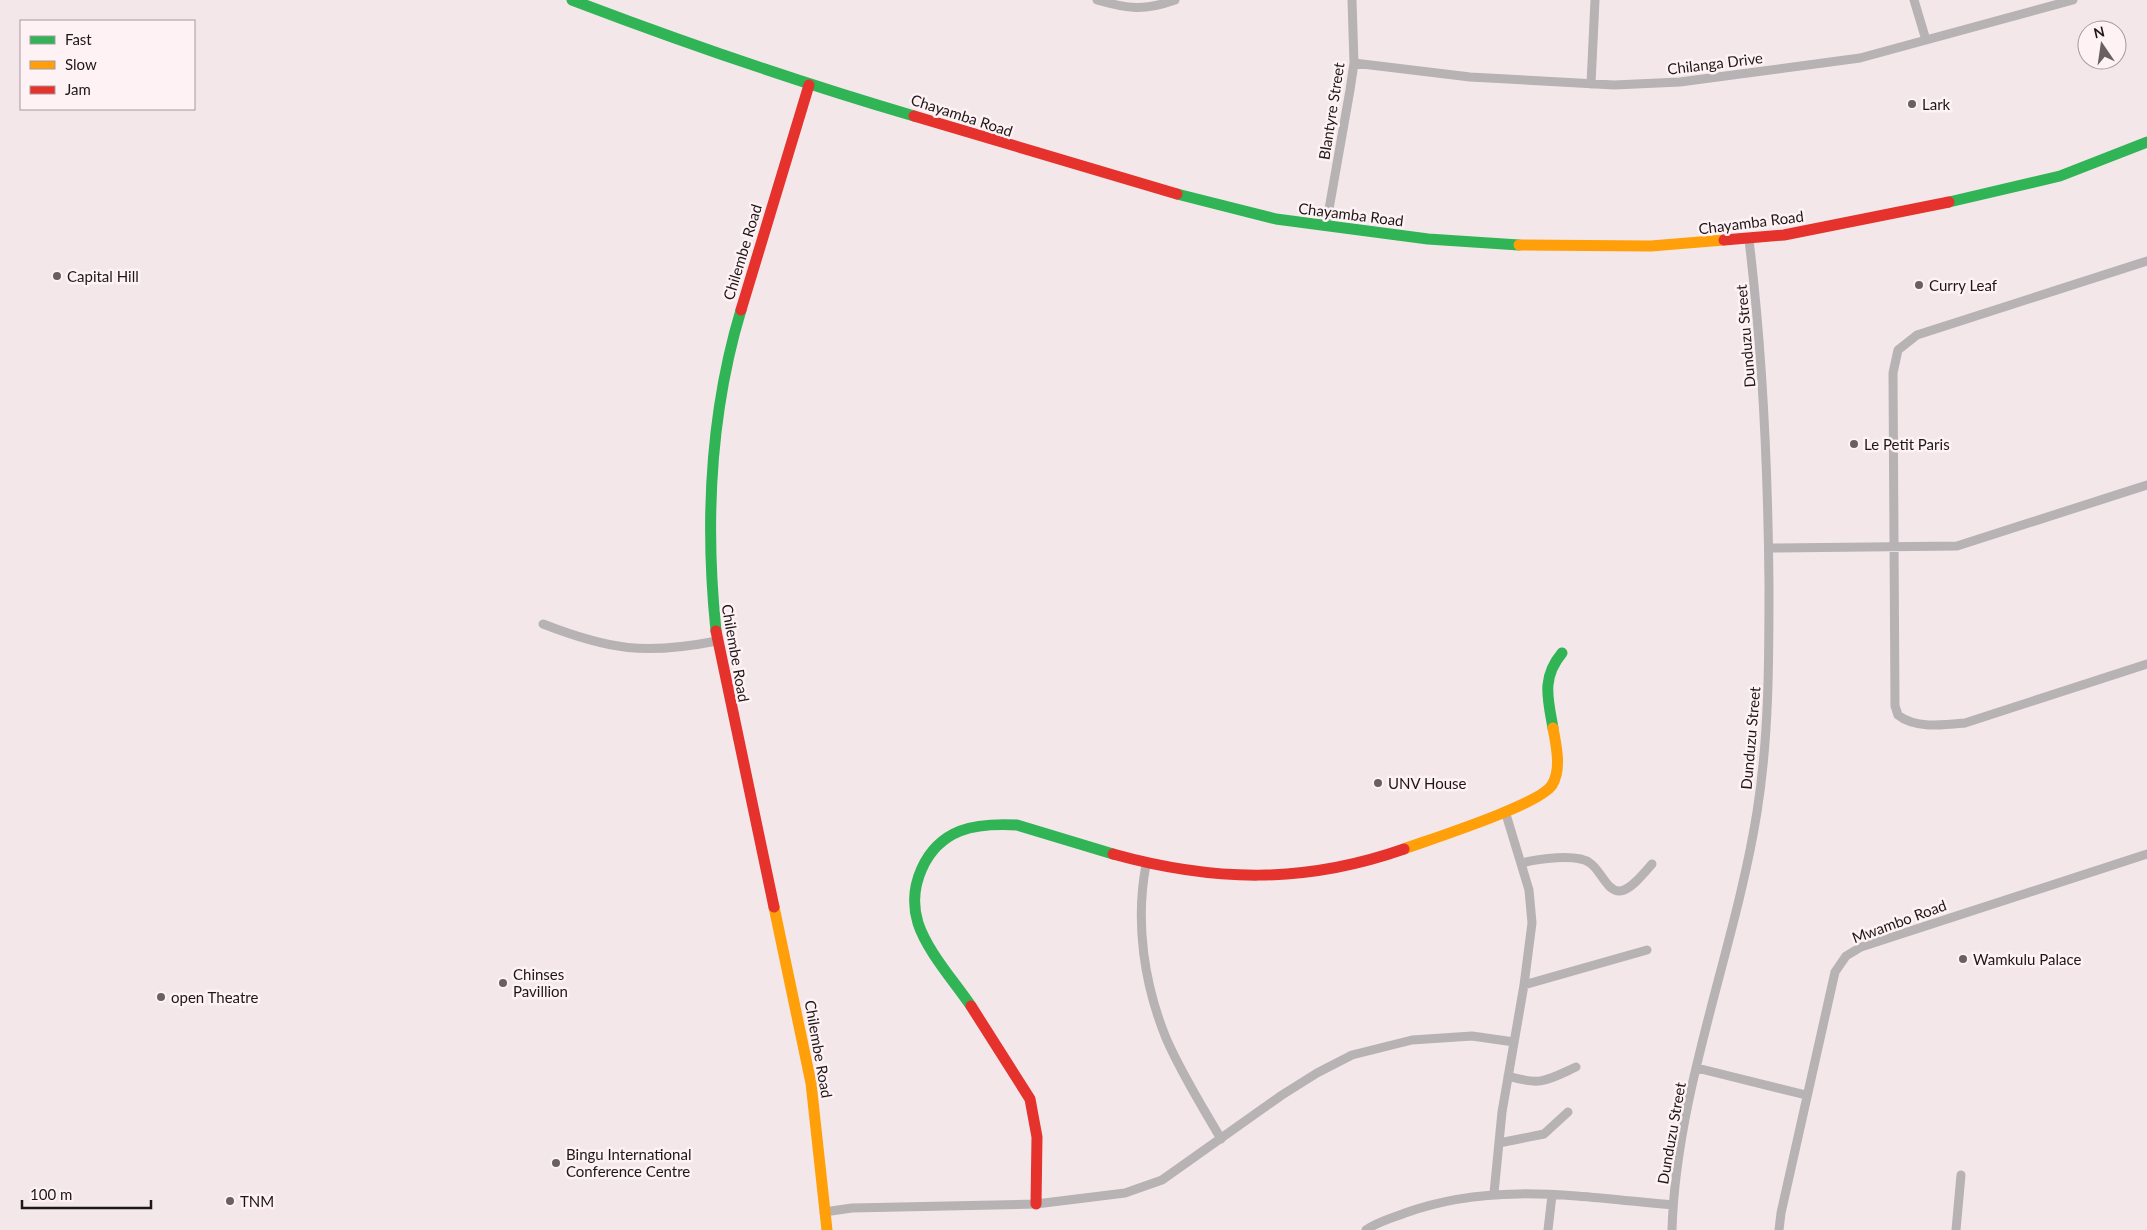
<svg xmlns="http://www.w3.org/2000/svg" width="2147" height="1230" viewBox="0 0 2147 1230" font-family="Lato,sans-serif">
  <style>
    .lines { fill: none; stroke-linecap: round; stroke-linejoin: round }
    .street { stroke: #b7b2b4; stroke-width: 9 }
    .fast { stroke: #30b455; stroke-width: 11 }
    .slow { stroke: #ff9f0a; stroke-width: 11 }
    .jam { stroke: #e5322d; stroke-width: 11 }
    .poi-dot { fill: #696062; stroke: #fff2f5; stroke-width: 2 }
    .labels { text-anchor: middle; dominant-baseline: central; stroke-width: 5; stroke-linejoin: round; paint-order: stroke }
    .street-label { font-size: 15px; fill: #1e1718; stroke: #fff2f5 }
    .poi-label { font-size: 15px; fill: #1e1718; stroke: #fff2f5; text-anchor: start }
  </style>
  <rect width="100%" height="100%" fill="#f3e7ea"/>
  <g class="lines">
    <path class="street" d="M1097,0C1128,9 1144,11 1175,0
      M1914,0L1926,40
      M1354,63L1470,77L1614,85L1680,82L1860,58L2073,0
      M1591,84L1595,0
      M1326,226L1350,90L1354,63L1352,0
      M2147,261L1917,335L1898,350L1893,373L1895,706L1898,715C1915,729 1945,725 1965,723L2147,664
      M1769,548L1957,546L2147,485
      M543,624C610,650 645,655 717,641
      M1522,863C1537,859 1577,853 1590,863C1600,869 1607,892 1620,891C1631,890 1645,872 1652,864
      M1146,865C1135,922 1144,984 1166,1038C1181,1073 1202,1106 1221,1139
      M1524,985L1647,950
      M1697,1068L1806,1095
      M1508,1076C1541,1086 1546,1081 1576,1067
      M1499,1143L1544,1134L1568,1112
      M1494,1193L1502,1112L1524,985L1532,923L1529,890L1505,811
      M824,1212L852,1208L1036,1204L1125,1193L1162,1180L1282,1095L1317,1073L1352,1055L1412,1040L1472,1036L1514,1042
      M1366,1230C1377,1222 1392,1218 1405,1213C1492,1181 1583,1197 1673,1205
      M1548,1230L1552,1195
      M1672,1230C1676,1090 1735,950 1757,812C1769,737 1769,661 1769,586C1768,470 1763,355 1749,240
      M1779,1230L1781,1213L1835,972L1846,956L1861,947L2147,854
      M1956,1230L1961,1175"/>
    <path class="fast" d="M572,0C685,43 798,82 914,116
      M1177,194L1276,219L1428,239L1519,245
      M1949,202L2060,176L2147,142
      M716,631C705,524 710,413 741,310
      M1553,728C1548,699 1541,678 1562,653
      M971,1006C954,981 927,951 918,923C907,887 925,845 960,831C978,824 998,824 1017,825L1113,854"/>
    <path class="slow" d="M1519,245L1651,246L1724,240
      M1404,849C1431,839 1539,805 1552,785C1562,769 1556,745 1553,728
      M774,907L811,1083L827,1230"/>
    <path class="jam" d="M914,116L1177,194
      M1724,240L1784,235L1949,202
      M741,310L809,85
      M716,631L774,907
      M1113,854C1214,882 1304,884 1404,849
      M971,1006L1030,1099L1037,1137L1036,1204"/>
  </g>
  <g class="poi-dot">
    <circle cx="1912" cy="104" r="5"/>
    <circle cx="57" cy="276" r="5"/>
    <circle cx="1919" cy="285" r="5"/>
    <circle cx="1854" cy="444" r="5"/>
    <circle cx="1378" cy="783" r="5"/>
    <circle cx="1963" cy="959" r="5"/>
    <circle cx="503" cy="983" r="5"/>
    <circle cx="161" cy="997" r="5"/>
    <circle cx="556" cy="1163" r="5"/>
    <circle cx="230" cy="1201" r="5"/>
  </g>
  <g class="labels">
    <g class="street-label">
      <text transform="translate(1715 63) rotate(-7)">Chilanga Drive</text>
      <text transform="translate(1331 111) rotate(-81)">Blantyre Street</text>
      <text transform="translate(962 115) rotate(18)">Chayamba Road</text>
      <text transform="translate(1351 214) rotate(7)">Chayamba Road</text>
      <text transform="translate(1751 222) rotate(-7)">Chayamba Road</text>
      <text transform="translate(742 252) rotate(-73)">Chilembe Road</text>
      <text transform="translate(1745 336) rotate(-95)">Dunduzu Street</text>
      <text transform="translate(736 653) rotate(80)">Chilembe Road</text>
      <text transform="translate(1750 738) rotate(-85)">Dunduzu Street</text>
      <text transform="translate(1899 921) rotate(-20)">Mwambo Road</text>
      <text transform="translate(819 1049) rotate(80)">Chilembe Road</text>
      <text transform="translate(1671 1133) rotate(-80)">Dunduzu Street</text>
    </g>
    <g class="poi-label">
      <text x="1922" y="104">Lark</text>
      <text x="67" y="276">Capital Hill</text>
      <text x="1929" y="285">Curry Leaf</text>
      <text x="1864" y="444">Le Petit Paris</text>
      <text x="1388" y="783">UNV House</text>
      <text x="1973" y="959">Wamkulu Palace</text>
      <text x="513" y="974">Chinses<tspan x="513" dy="17">Pavillion</tspan></text>
      <text x="171" y="997">open Theatre</text>
      <text x="566" y="1154">Bingu International<tspan x="566" dy="17">Conference Centre</tspan></text>
      <text x="240" y="1201">TNM</text>
    </g>
  </g>
  <rect x="20" y="20" width="175" height="90" fill="#fff2f5" stroke="#a59a9d"/>
  <rect x="30" y="36" width="25" height="8" fill="#30b455" stroke="#a59a9d"/>
  <text x="65" y="45" font-size="15" fill="#1e1718">Fast</text>
  <rect x="30" y="61" width="25" height="8" fill="#ff9f0a" stroke="#a59a9d"/>
  <text x="65" y="70" font-size="15" fill="#1e1718">Slow</text>
  <rect x="30" y="86" width="25" height="8" fill="#e5322d" stroke="#a59a9d"/>
  <text x="65" y="95" font-size="15" fill="#1e1718">Jam</text>
  <g transform="translate(2102 45) rotate(347)"><circle r="24" fill="#fff2f5" stroke="#a59a9d"/>
  <path d="M0-4L9 19L0 12L-9 19Z" fill="#696062"/>
  <text y="-8" font-size="14" font-weight="bold" text-anchor="middle" fill="#1e1718">N</text>
  </g>
  <path d="M22 1200v8h129v-8" fill="none" stroke="#1e1718" stroke-width="2.5"/>
  <text x="30" y="1200" font-size="15" fill="#1e1718" stroke="#fff2f5" stroke-width="4" paint-order="stroke">100 m</text>
</svg>
